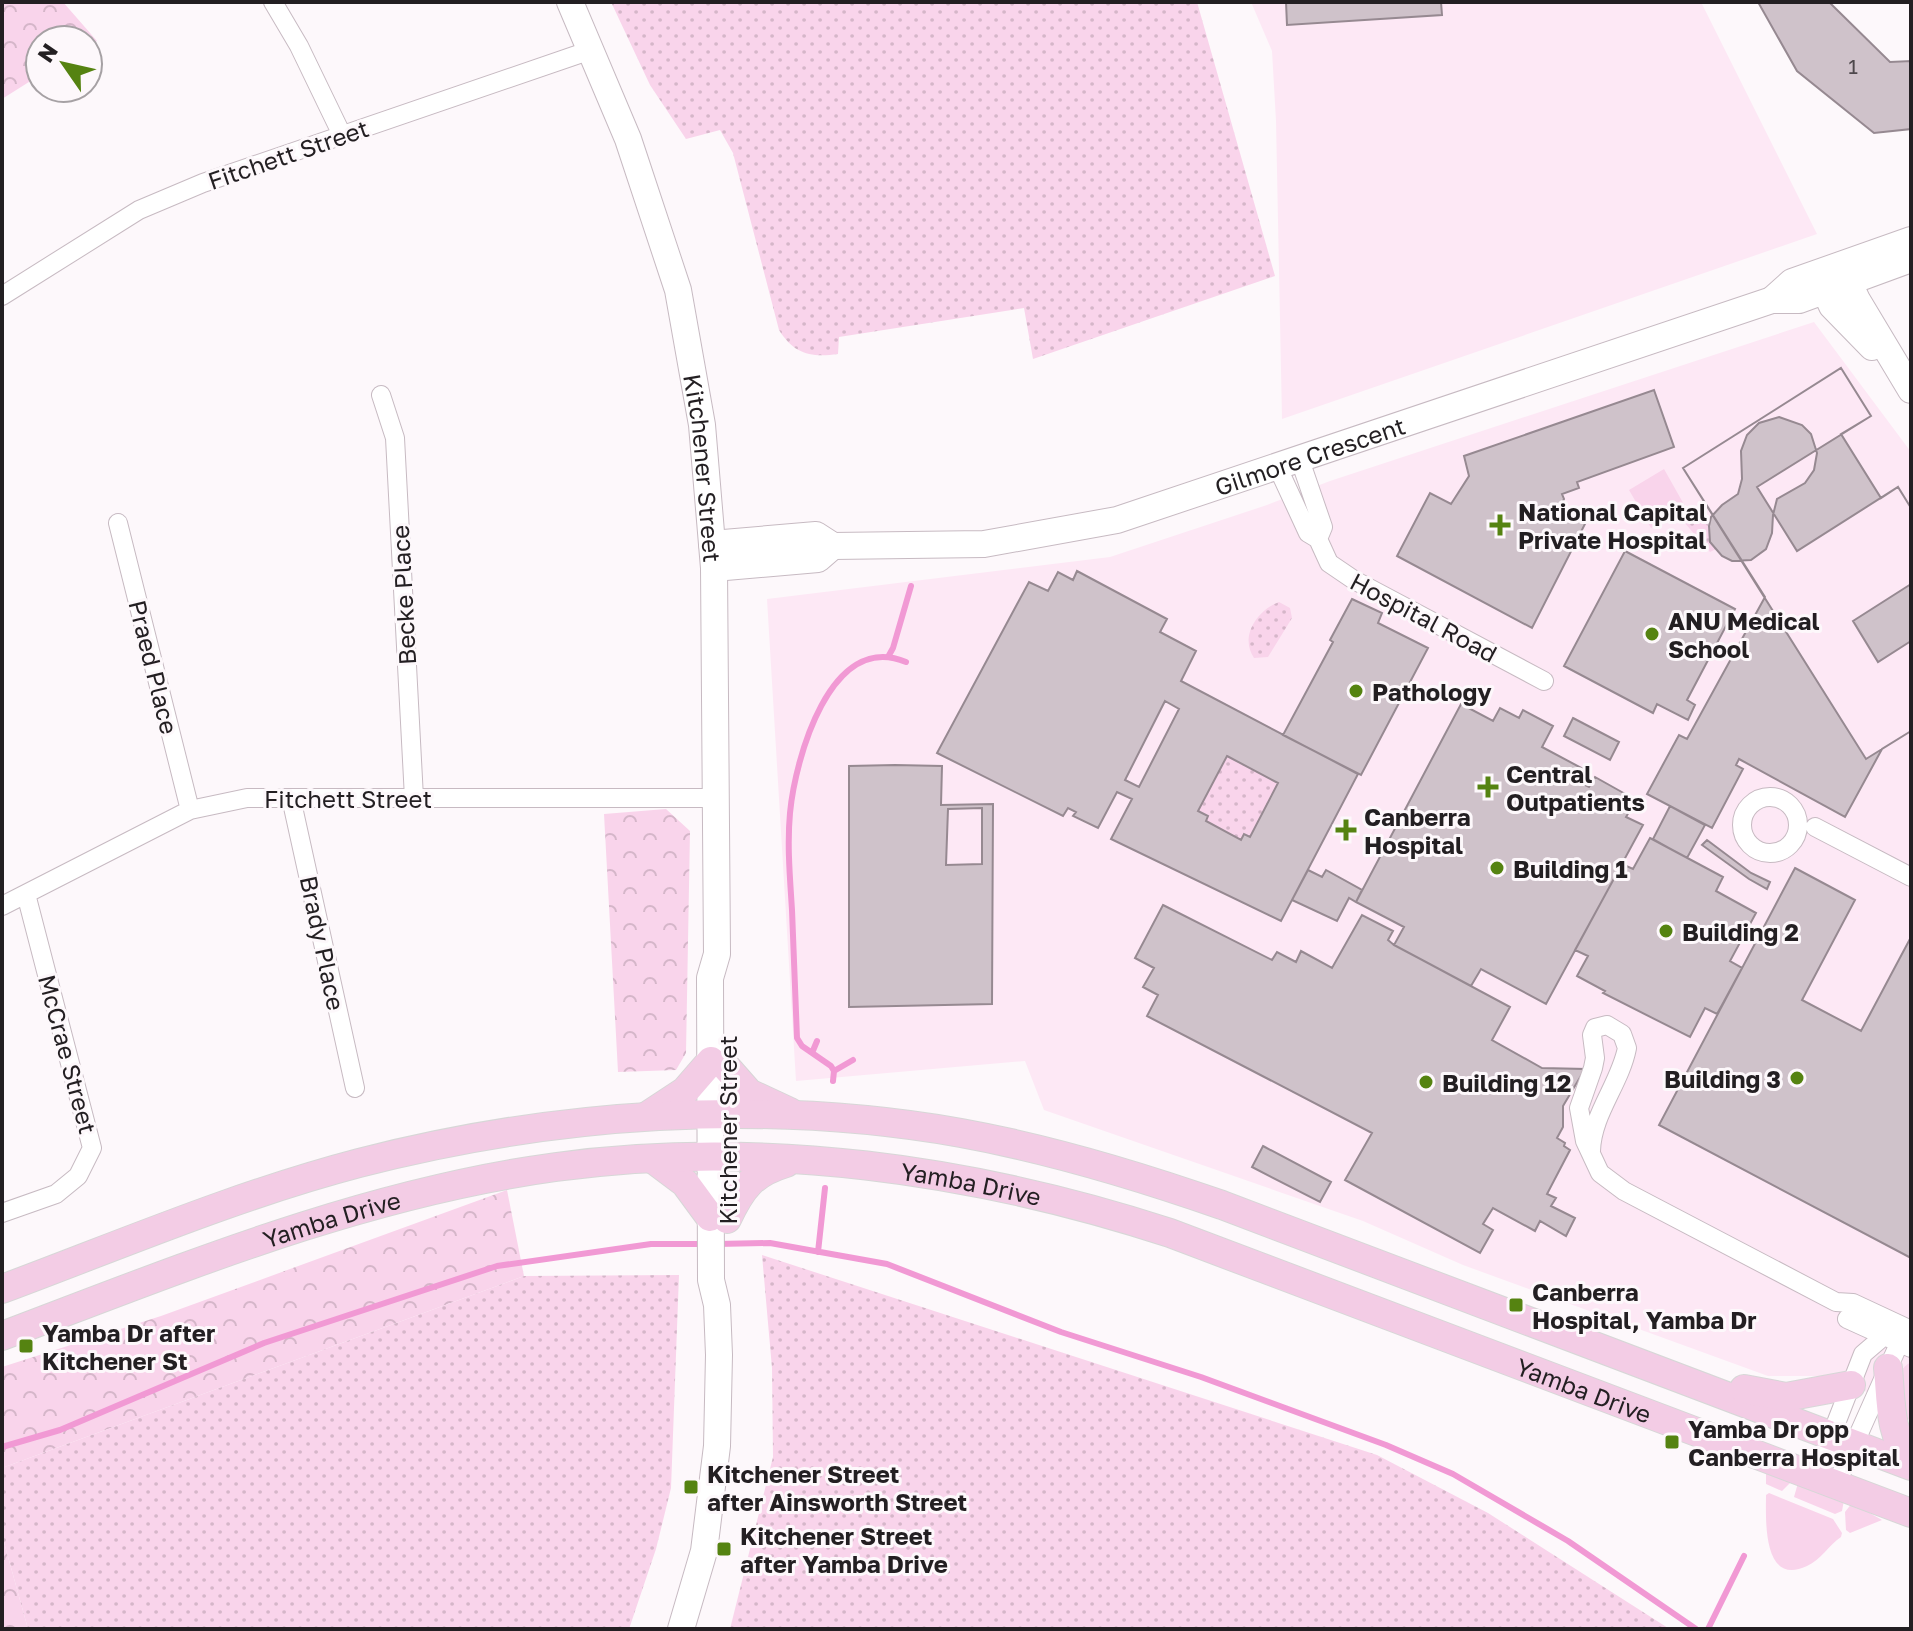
<svg xmlns="http://www.w3.org/2000/svg" width="1913" height="1631" viewBox="0 0 1913 1631" font-family="'Golos Text',sans-serif">
  <style>
    .built { fill: #fde8f5 }
    .grass { fill: #f9d4eb }
    .forest { fill: url(#forest-crowns) }
    .park { fill: url(#park-dots) }
    .lines { fill: none; stroke-linecap: round; stroke-linejoin: round }
    .stream { stroke: #f199d4; stroke-width: 6 }
    .building { fill: #cfc2ca; stroke: #968991; stroke-width: 2; fill-rule: evenodd }
    .street-casing { stroke: #c7bac2; stroke-width: 20 }
    .secondary-casing { stroke: #c7bac2; stroke-width: 28 }
    .primary-casing { stroke: #d7d7d7; stroke-width: 30 }
    .street { stroke: #fff; stroke-width: 18 }
    .secondary { stroke: #fff; stroke-width: 26 }
    .primary { stroke: #f3cce5; stroke-width: 28 }
    .poi-dot { fill: #558311; stroke: #fdf8fb; stroke-width: 3 }
    .labels { text-anchor: middle; dominant-baseline: central; stroke-width: 6; stroke-linejoin: round; paint-order: stroke }
    .number-label { font-size: 20px; fill: #4e484c }
    .street-label { font-size: 24px; fill: #231f22; stroke: #fdf8fb }
    .poi-label { font-size: 24px; font-weight: bold; fill: #231f22; stroke: #fdf8fb; text-anchor: start }
  </style>
  <defs>
    <pattern id="forest-crowns" width="20" height="18" patternUnits="userSpaceOnUse" patternTransform="scale(2)"><rect width="20" height="18" fill="#f9d4eb"/><path d="M2 6a3 3 0 1 1 6 0M12 15a3 3 0 1 1 6 0" fill="none" stroke="#d5b6c9"/></pattern>
    <pattern id="park-dots" width="8" height="8" patternUnits="userSpaceOnUse" patternTransform="scale(2)"><rect width="8" height="8" fill="#f9d4eb"/><path d="M2 2h.1M6 6h.1" fill="none" stroke="#d5b6c9" stroke-width="1.8" stroke-linecap="round"/></pattern>
  </defs>
  <rect width="100%" height="100%" fill="#fdf8fb"/>
  <path class="built" d="M1251,2H1701L1817,234L1282,419L1276,121L1272,51Z
    M1814,322L1911,452V1421L1906,1408L1828,1376H1768L1463,1265L1363,1221L1044,1110L1025,1061L796,1081L767,599L1110,557L1267,505L1330,481Z"/>
  <path class="grass" d="M1664,469L1686,508L1651,528L1629,490Z
    M1911,1362V1419L1902,1421C1900,1401 1890,1373 1911,1362Z
    M1766,1472L1786,1479L1790,1483L1782,1491L1766,1484Z
    M1798,1483L1844,1500L1842,1511L1835,1514L1794,1497Z
    M1769,1493L1833,1519L1842,1533L1841,1537C1829,1545 1821,1560 1807,1566C1762,1587 1766,1519 1766,1495Z
    M1852,1503L1882,1520L1850,1533L1846,1530L1845,1512Z"/>
  <path class="forest" d="M2,2H63L97,41L88,46V40H40V75L2,99Z
    M666,809L690,831L686,1053L676,1070L618,1072L604,814Z
    M507,1190L524,1276L2,1468V1367L161,1316Z
    M2,1535L28,1629H2Z"/>
  <path class="park" d="M611,2H1197L1275,276L1033,359L1024,308L839,337L838,354C811,358 794,354 779,330L733,153L720,130L686,139L650,85Z
    M1699,511L1722,546L1710,552L1683,521Z
    M1279,602L1290,608L1292,618L1268,657L1254,658C1239,636 1258,610 1279,602Z
    M1227,756L1278,783L1250,837L1241,840L1206,821L1208,816L1198,811Z
    M762,1255L1377,1455L1488,1513L1668,1628L730,1629L773,1457L772,1368Z
    M679,1275L671,1488L656,1549L629,1629H28L2,1535V1468L524,1276Z"/>
  <g class="lines">
    <path class="stream" d="M888,657L893,648L911,586
      M812,1053L817,1041
      M834,1071L853,1060
      M833,1081L834,1071L831,1066L802,1046L797,1038C795,995 794,953 792,910C790,878 787,845 790,813C795,760 830,630 906,662
      M717,1244L770,1243L887,1264L1061,1332L1201,1377L1386,1445L1453,1474L1568,1541L1696,1629
      M818,1252L825,1188
      M2,1447L60,1430L264,1343L497,1266L651,1244H706
      M1708,1629L1744,1556"/>
  </g>
  <path class="building" d="M1286,2H1441L1442,15L1287,25Z
    M1758,2H1829L1890,62L1911,61V129L1874,133L1797,71Z
    M1841,368L1871,416L1841,434L1881,498L1898,487L1911,508V731L1882,749L1845,817L1739,759L1736,765L1743,769L1712,828L1647,794L1679,735L1687,739L1765,597L1683,468Z
    M1841,368L1871,416L1757,487L1797,551L1898,487L1911,508V584L1853,621L1878,662L1911,641V731L1866,759L1683,468Z
    M1654,390L1674,447L1577,482L1579,488L1562,494L1564,499L1560,508L1586,522L1532,628L1397,556L1430,493L1451,504L1469,476L1464,456Z
    M1779,417L1802,425L1811,434L1817,453L1814,470L1805,483L1777,499L1773,515L1772,533L1766,549L1751,560L1732,561L1722,556L1710,542L1709,526L1711,517L1722,505L1738,494L1742,479L1741,451L1747,435L1759,423Z
    M1625,551L1735,609L1687,700L1695,705L1688,720L1657,704L1653,713L1564,666Z
    M1077,571L1167,619L1160,632L1196,651L1181,681L1358,774L1281,921L1111,839L1132,799L1117,792L1098,828L1073,816L1076,812L1068,808L1063,816L937,753L1029,582L1048,591L1058,572L1073,580ZM1165,701L1179,709L1139,787L1125,780ZM1227,756L1278,783L1250,837L1244,834L1241,840L1206,821L1208,816L1198,811Z
    M1352,599L1382,613L1378,623L1428,648L1361,775L1283,735L1333,642L1330,640Z
    M1461,704L1493,721L1500,708L1519,718L1523,710L1553,726L1542,747L1587,771L1581,783L1589,787L1595,777L1636,800L1626,817L1643,825L1546,1004L1481,969L1471,986L1394,945L1404,927L1356,902Z
    M1573,718L1619,742L1610,760L1564,736Z
    M895,765L942,766L941,805L993,804L992,1004L849,1007V766Z
    M1670,806L1705,825L1687,858L1653,839Z
    M982,808V864L946,865L948,809Z
    M1650,838L1723,877L1716,891L1756,913L1730,961L1742,968L1722,1005L1717,1014L1705,1008L1690,1037L1603,993L1605,991L1577,976L1588,956L1575,950L1622,864L1633,869Z
    M1707,840L1751,873L1770,882L1767,889L1749,879L1702,845Z
    M1795,868L1855,900L1802,1000L1861,1031L1911,937V1258L1659,1125Z
    M1308,870L1322,877L1326,870L1362,890L1356,902L1349,898L1337,921L1292,900Z
    M1163,905L1272,960L1277,952L1296,962L1301,951L1332,968L1362,915L1393,931L1388,940L1394,945L1510,1007L1492,1040L1542,1068L1585,1069L1563,1106V1127L1557,1138L1565,1143L1564,1146L1570,1150L1547,1194L1556,1198L1551,1206L1575,1218L1566,1236L1540,1221L1535,1231L1493,1208L1483,1224L1493,1230L1480,1253L1345,1180L1372,1133L1147,1016L1158,995L1143,987L1154,968L1135,958Z
    M1263,1146L1331,1182L1320,1202L1252,1167Z"/>
  <g class="lines">
    <defs>
      <path id="street" d="M273,2L299,46L342,135
        M2,296L139,210L203,183L591,50
        M381,395L395,438L414,798
        M1300,460L1323,527L1318,539
        M1278,468L1308,533L1318,539L1329,563L1354,580L1544,681
        M118,523L190,810
        M1742 825a28 28 0 1 1 56 0a28 28 0 1 1-56 0Z
        M291,798L355,1088
        M1815,827L1911,877
        M2,906L190,810L247,798H718
        M1591,1151C1592,1114 1620,1084 1627,1048L1622,1034L1607,1025L1595,1028L1592,1035L1595,1058L1593,1068L1579,1108L1585,1141L1600,1173L1624,1191L1836,1302L1853,1303L1911,1330
        M2,1213L56,1194L78,1176L92,1148L26,894
        M1847,1319L1911,1348
        M1815,1477L1863,1354L1884,1336L1906,1328
        M1836,1485L1906,1328"/>
      <g id="secondary">
        <path id="s1" d="M570,2L628,139L678,290L702,425L714,568L717,954L710,978L711,1280L717,1305L719,1355L717,1446L704,1551L681,1629"/>
        <path d="M1842,268L1857,300L1911,390"/>
        <path d="M1819,277L1832,306L1872,347"/>
        <path d="M1772,300L1792,282L1911,240"/>
        <path id="s2" d="M712,544L816,535L833,546L984,544L1117,520L1772,300H1799L1911,259"/>
        <path d="M714,568L818,559L833,546"/>
      </g>
      <g id="primary">
        <path d="M727,1068L749,1093L790,1112"/>
        <path d="M647,1116L685,1091L711,1061"/>
        <path d="M653,1159L685,1183L710,1217"/>
        <path d="M727,1219C742,1187 753,1173 786,1163"/>
        <path d="M2,1289C120,1245 237,1195 359,1163C553,1113 763,1098 961,1133C1050,1149 1136,1175 1222,1205L1911,1466"/>
        <path id="s3" d="M2,1336C182,1268 364,1193 556,1167C761,1139 974,1169 1170,1233L1911,1513"/>
        <path d="M1888,1368C1891,1399 1889,1436 1911,1461"/>
        <path d="M1744,1389L1786,1397L1851,1385"/>
      </g>
    </defs>
    <use href="#street" class="street-casing"/>
    <use href="#secondary" class="secondary-casing"/>
    <use href="#primary" class="primary-casing"/>
    <use href="#street" class="street"/>
    <use href="#secondary" class="secondary"/>
    <use href="#primary" class="primary"/>
  </g>
  <g class="poi-dot">
    <path d="M1496 513h8v8h8v8h-8v8h-8v-8h-8v-8h8z"/>
    <circle cx="1652" cy="634" r="8"/>
    <circle cx="1356" cy="691" r="8"/>
    <path d="M1484 775h8v8h8v8h-8v8h-8v-8h-8v-8h8z"/>
    <path d="M1342 818h8v8h8v8h-8v8h-8v-8h-8v-8h8z"/>
    <circle cx="1497" cy="868" r="8"/>
    <circle cx="1666" cy="931" r="8"/>
    <circle cx="1797" cy="1078" r="8"/>
    <circle cx="1426" cy="1082" r="8"/>
    <rect x="1508" y="1297" width="16" height="16" rx="4"/>
    <rect x="18" y="1338" width="16" height="16" rx="4"/>
    <rect x="1664" y="1434" width="16" height="16" rx="4"/>
    <rect x="683" y="1479" width="16" height="16" rx="4"/>
    <rect x="716" y="1541" width="16" height="16" rx="4"/>
  </g>
  <g class="labels">
    <g class="number-label">
      <text x="1853" y="66">1</text>
    </g>
    <g class="street-label">
      <text transform="translate(288 154) rotate(-19)">Fitchett Street</text>
      <text stroke="none"><textPath href="#s2" startOffset="614">Gilmore Crescent</textPath></text>
      <text stroke="none"><textPath href="#s1" startOffset="488">Kitchener Street</textPath></text>
      <text transform="translate(403 595) rotate(-93)">Becke Place</text>
      <text transform="translate(1424 617) rotate(28)">Hospital Road</text>
      <text transform="translate(154 667) rotate(76)">Praed Place</text>
      <text x="348" y="798">Fitchett Street</text>
      <text transform="translate(323 943) rotate(78)">Brady Place</text>
      <text transform="translate(68 1054) rotate(75)">McCrae Street</text>
      <text transform="translate(727 1130) rotate(-90)">Kitchener Street</text>
      <text stroke="none"><textPath href="#s3" startOffset="998">Yamba Drive</textPath></text>
      <text stroke="none"><textPath href="#s3" startOffset="350">Yamba Drive</textPath></text>
      <text stroke="none"><textPath href="#s3" startOffset="1646">Yamba Drive</textPath></text>
    </g>
    <g class="poi-label">
      <text x="1518" y="511">National Capital<tspan x="1518" dy="28">Private Hospital</tspan></text>
      <text x="1668" y="620">ANU Medical<tspan x="1668" dy="28">School</tspan></text>
      <text x="1372" y="691">Pathology</text>
      <text x="1506" y="773">Central<tspan x="1506" dy="28">Outpatients</tspan></text>
      <text x="1364" y="816">Canberra<tspan x="1364" dy="28">Hospital</tspan></text>
      <text x="1513" y="868">Building 1</text>
      <text x="1682" y="931">Building 2</text>
      <text x="1781" y="1078" text-anchor="end">Building 3</text>
      <text x="1442" y="1082">Building 12</text>
      <text x="1532" y="1291">Canberra<tspan x="1532" dy="28">Hospital, Yamba Dr</tspan></text>
      <text x="42" y="1332">Yamba Dr after<tspan x="42" dy="28">Kitchener St</tspan></text>
      <text x="1688" y="1428">Yamba Dr opp<tspan x="1688" dy="28">Canberra Hospital</tspan></text>
      <text x="707" y="1473">Kitchener Street<tspan x="707" dy="28">after Ainsworth Street</tspan></text>
      <text x="740" y="1535">Kitchener Street<tspan x="740" dy="28">after Yamba Drive</tspan></text>
    </g>
  </g>
  <rect width="1913" height="1631" fill="none" stroke="#231f22" stroke-width="8"/>
  <g transform="translate(64 64) rotate(304)"><circle r="38" fill="#fdf8fb" stroke="#a6a1a4" stroke-width="2"/>
  <path d="M0-6L14 30L0 20L-14 30Z" fill="#558311"/>
  <text y="-12" font-size="22" font-weight="bold" text-anchor="middle" fill="#231f22">N</text>
  </g>
</svg>
